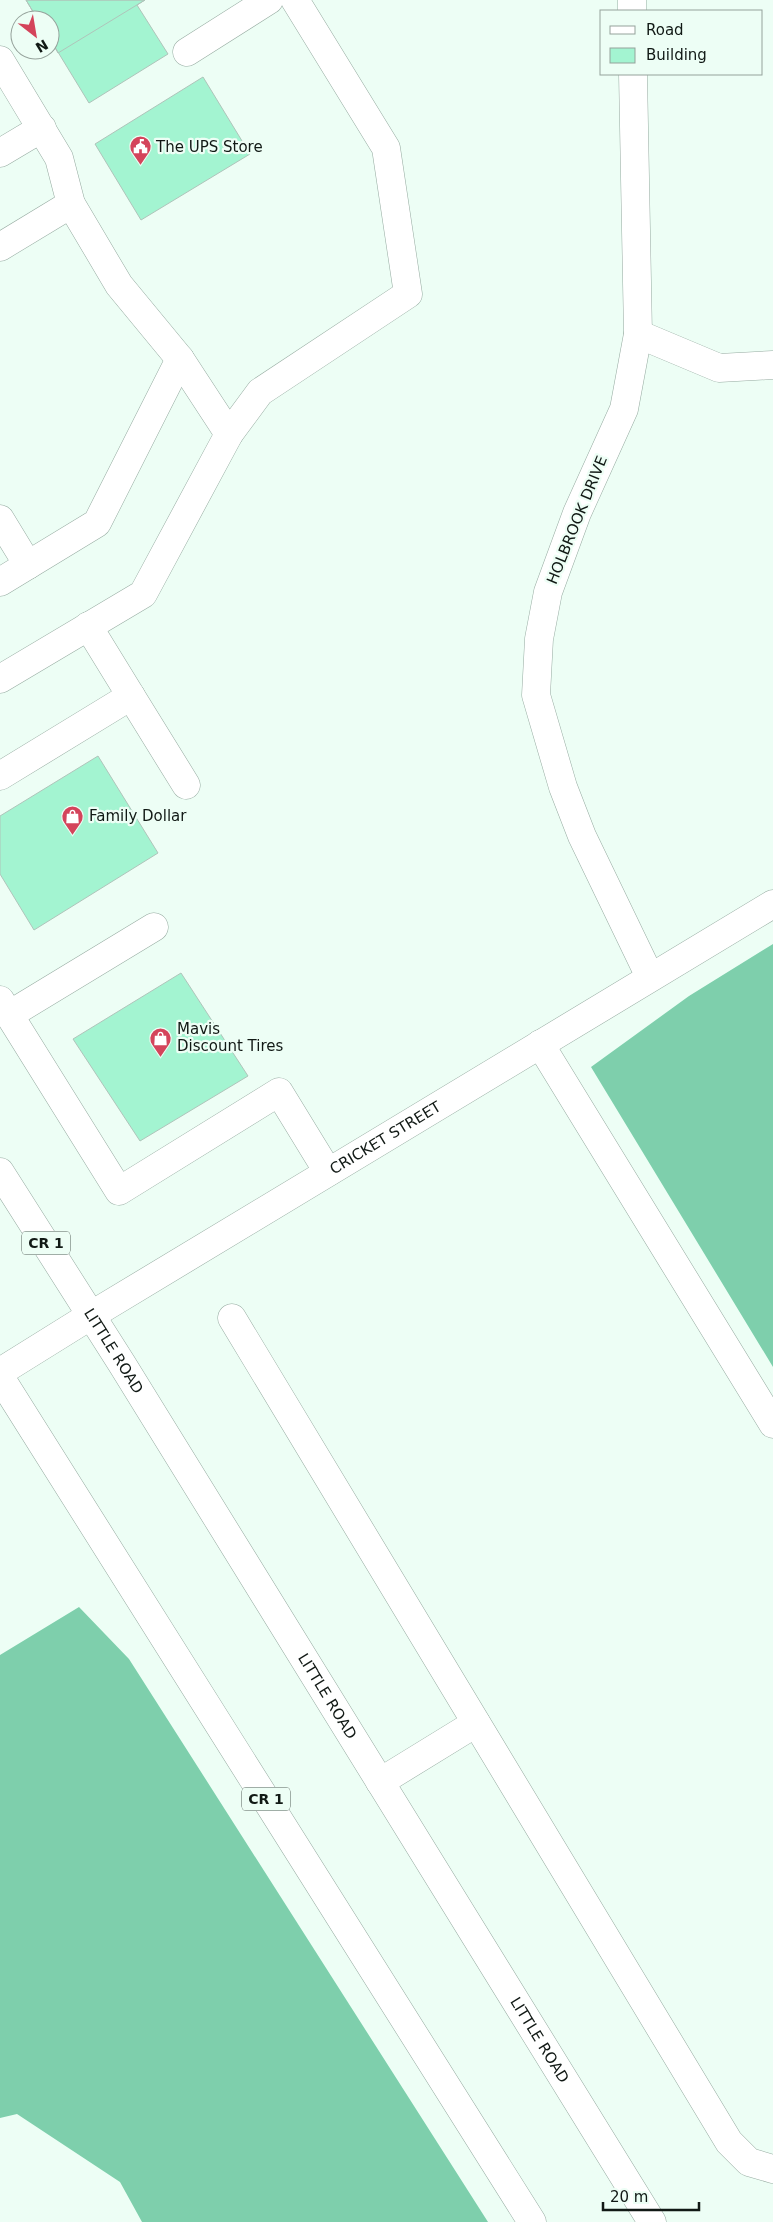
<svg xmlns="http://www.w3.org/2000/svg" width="773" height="2222" viewBox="0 0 773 2222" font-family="'DejaVu Sans',sans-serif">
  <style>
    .forest { fill: #7ecfac }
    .building { fill: #a3f4d1; stroke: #afc4ba }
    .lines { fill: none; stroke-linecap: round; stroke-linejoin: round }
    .minor-casing { stroke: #96aba1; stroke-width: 29 }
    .major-casing { stroke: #96aba1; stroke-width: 29 }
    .minor { stroke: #fff; stroke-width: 28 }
    .major { stroke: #fff; stroke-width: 28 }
    .labels { text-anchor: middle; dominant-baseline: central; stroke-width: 4.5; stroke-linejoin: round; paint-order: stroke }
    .shield { fill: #edfef5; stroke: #535e58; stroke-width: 1 }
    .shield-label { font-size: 14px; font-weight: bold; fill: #111915 }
    .poi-label { font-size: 15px; fill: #111915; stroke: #edfef5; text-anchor: start }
    .street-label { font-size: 15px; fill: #111915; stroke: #edfef5 }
  </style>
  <rect width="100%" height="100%" fill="#edfef5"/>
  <path class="forest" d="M773,944V1367L591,1067L689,996Z
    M79,1607L129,1659L488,2222H142L120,2182L17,2114L0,2118V1655Z"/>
  <path class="building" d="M26,0H145L58,53L50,39V20H38Z
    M26,0H145L137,5L168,54L89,103L50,39V20H38Z
    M203,77L250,154L141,220L95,144Z
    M98,756L158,853L34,930L0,874V816Z
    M181,973L248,1076L140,1141L73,1039Z"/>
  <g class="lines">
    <defs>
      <g id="minor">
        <path d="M632,0V11"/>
        <path d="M187,52L269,0"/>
        <path d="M0,60L59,158L71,204L119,285L180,359L229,434"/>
        <path d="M633,74L638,334L624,409L577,513L548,592L539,639L536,695L563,787L582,836L650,977"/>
        <path d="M0,153L42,128"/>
        <path d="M0,247L71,204"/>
        <path d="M638,334L719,368L773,365"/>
        <path d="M0,519L28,565"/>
        <path d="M0,582L97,523L180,359"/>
        <path d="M0,679L143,594L229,434L260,392L408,294L386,148L295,0"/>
        <path d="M131,696L186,785"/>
        <path d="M0,776L131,696L88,626"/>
        <path d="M0,1000L119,1191L279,1092L328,1172"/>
        <path d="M9,1015L154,927"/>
        <path d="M540,1044L773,1424"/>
        <path d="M232,1318L729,2142L749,2162L773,2169"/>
        <path id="s1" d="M0,1372L90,1316L773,904"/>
        <path d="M380,1782L476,1723"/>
      </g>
      <g id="major">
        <path id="s2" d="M0,1172L122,1364L652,2222"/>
        <path d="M0,1377L532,2222"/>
      </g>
    </defs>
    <use href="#minor" class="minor-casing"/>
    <use href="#major" class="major-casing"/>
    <use href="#minor" class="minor"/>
    <use href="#major" class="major"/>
  </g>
  <defs>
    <symbol id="civic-pin" viewBox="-11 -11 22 30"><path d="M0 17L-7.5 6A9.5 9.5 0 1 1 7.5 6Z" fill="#d4445b" stroke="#edfef5"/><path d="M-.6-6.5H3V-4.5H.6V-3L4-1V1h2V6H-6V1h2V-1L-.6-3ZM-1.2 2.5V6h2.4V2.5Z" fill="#fff"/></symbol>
    <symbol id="shop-pin" viewBox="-11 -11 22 30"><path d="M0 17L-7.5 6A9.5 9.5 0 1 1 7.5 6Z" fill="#d4445b" stroke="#edfef5"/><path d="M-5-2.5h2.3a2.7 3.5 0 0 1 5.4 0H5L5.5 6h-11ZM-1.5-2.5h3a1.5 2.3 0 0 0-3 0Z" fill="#fff"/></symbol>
  </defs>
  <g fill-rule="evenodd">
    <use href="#civic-pin" x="128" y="134" width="25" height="34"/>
    <use href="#shop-pin" x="60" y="804" width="25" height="34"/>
    <use href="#shop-pin" x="148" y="1026" width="25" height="34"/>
  </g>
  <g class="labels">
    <g class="shield">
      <rect x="22" y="1231.5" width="48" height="23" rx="4"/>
      <rect x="242" y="1787.5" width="48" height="23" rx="4"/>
    </g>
    <g class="shield-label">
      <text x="46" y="1243">CR 1</text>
      <text x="266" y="1799">CR 1</text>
    </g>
    <g class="poi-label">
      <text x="156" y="147">The UPS Store</text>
      <text x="89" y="816">Family Dollar</text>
      <text x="177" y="1029">Mavis<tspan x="177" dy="17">Discount Tires</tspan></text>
    </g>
    <g class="street-label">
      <text transform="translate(577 520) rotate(-68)">HOLBROOK DRIVE</text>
      <text stroke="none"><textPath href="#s1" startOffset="451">CRICKET STREET</textPath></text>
      <text stroke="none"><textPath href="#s2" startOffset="212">LITTLE ROAD</textPath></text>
      <text stroke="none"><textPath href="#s2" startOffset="618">LITTLE ROAD</textPath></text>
      <text stroke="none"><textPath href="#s2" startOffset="1022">LITTLE ROAD</textPath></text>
    </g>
  </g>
  <rect x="600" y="10" width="162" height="65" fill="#edfef5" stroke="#95a29b"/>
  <rect x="610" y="26" width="25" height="8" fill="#ffffff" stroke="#95a29b"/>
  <text x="646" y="35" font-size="15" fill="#111915">Road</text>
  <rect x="610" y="48" width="25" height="15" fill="#a3f4d1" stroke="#95a29b"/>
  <text x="646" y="60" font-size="15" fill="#111915">Building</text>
  <g transform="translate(35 35) rotate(149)"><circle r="24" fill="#edfef5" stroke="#95a29b"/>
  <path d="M0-4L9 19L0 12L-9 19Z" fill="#d4445b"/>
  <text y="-8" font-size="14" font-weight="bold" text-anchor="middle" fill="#111915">N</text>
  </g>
  <path d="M603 2202v8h96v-8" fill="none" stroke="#111915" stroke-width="2.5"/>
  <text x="610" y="2202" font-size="15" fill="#111915" stroke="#edfef5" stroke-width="4" paint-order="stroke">20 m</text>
</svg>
